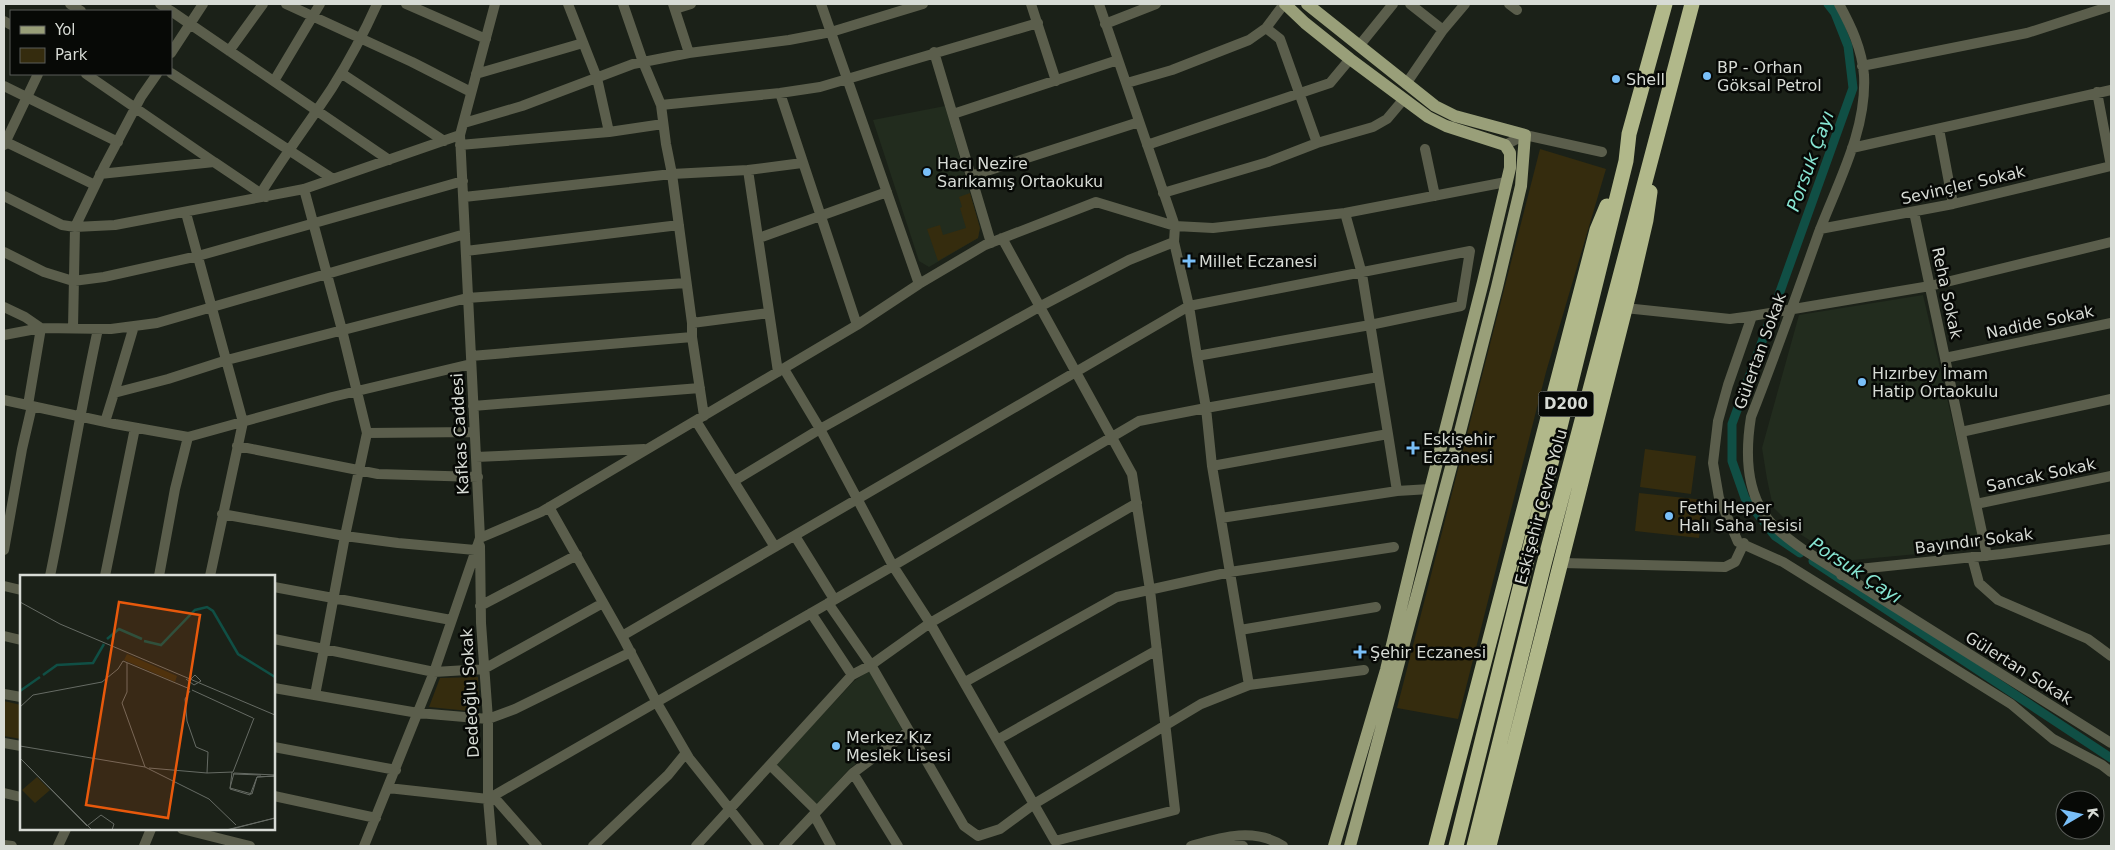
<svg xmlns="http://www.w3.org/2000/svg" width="2115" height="850" viewBox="0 0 2115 850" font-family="'DejaVu Sans',sans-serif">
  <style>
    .built { fill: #222c1e }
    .green { fill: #352c0e }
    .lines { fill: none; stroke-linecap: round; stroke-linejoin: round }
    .canal { stroke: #104f45; stroke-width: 9 }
    .minor { stroke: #5b5e4c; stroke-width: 10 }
    .major { stroke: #999f79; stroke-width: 12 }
    .highway { stroke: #b1b88a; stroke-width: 15 }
    .poi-dot { fill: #79bff8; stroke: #070906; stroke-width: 2 }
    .labels { text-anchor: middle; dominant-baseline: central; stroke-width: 5; stroke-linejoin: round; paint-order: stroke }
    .shield { fill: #070906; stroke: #999c97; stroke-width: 1 }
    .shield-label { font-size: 15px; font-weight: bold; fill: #d7dbd5 }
    .poi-label { font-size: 16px; fill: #d7dbd5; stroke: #070906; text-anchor: start }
    .street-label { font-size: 16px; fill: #d7dbd5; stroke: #070906 }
    .water-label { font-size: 18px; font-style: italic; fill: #87e5d2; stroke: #070906 }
    .inset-river { fill: none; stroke: #104f45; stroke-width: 2.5 }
    .inset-road { fill: none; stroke: #666b64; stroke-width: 1 }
    .view { fill: #e8590c; fill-opacity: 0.15; stroke: #e8590c; stroke-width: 2.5 }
    .inset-edge { fill: none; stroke: #d7dbd5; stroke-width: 2.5 }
  </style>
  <rect width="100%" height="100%" fill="#1b2118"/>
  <path class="built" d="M945,106L980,228L978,238L929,267L919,261L873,120Z
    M1923,295L1982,548L1842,561L1800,534L1773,507L1767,479L1762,448L1799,315Z
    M869,671L902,729L849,769L816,806L776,764L854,681Z"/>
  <path class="green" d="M1540,149L1606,169L1546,372L1458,719L1397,708Z
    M970,193L980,228L978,238L938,261L927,229L940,225L943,235L966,228L960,208L962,207L959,197Z
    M1645,449L1696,456L1691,494L1640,487Z
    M1639,493L1704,500L1699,538L1635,531Z
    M478,677L479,712L429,707L440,678Z
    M4,701L21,705V739L4,736Z"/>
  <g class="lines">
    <path class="canal" d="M1777,300L1853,88L1848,46L1835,13L1828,4
      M1768,325L1732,424V461L1745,498L1775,536L1800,553
      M1813,561L2111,758"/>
    <path class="minor" d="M70,4L81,11
      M160,4L171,11
      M286,4L412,62L471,92
      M406,4L486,39
      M568,4L597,78L609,132
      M623,4L643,62L661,105L666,144L672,174L748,170L802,163
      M821,4L919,284
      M1031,4L1056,81
      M1410,4L1443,30L1465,4
      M1509,4L1517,10
      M1839,4C1851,26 1862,49 1864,75C1867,130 1838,182 1819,232C1797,294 1775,356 1751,417C1745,454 1746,498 1774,526C1783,535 1794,543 1804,550L2111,743
      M675,9L691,4
      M171,11L389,160
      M4,21L11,25
      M1105,24L1156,4
      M1266,28L1280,39L1317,143
      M1359,46L1393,4
      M229,51L263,4
      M934,52L991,243
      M171,53L203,4
      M689,53L789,40L831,32L923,4
      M1862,66L2027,33L2111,6
      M171,73L333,179
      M341,73L444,141
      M86,74L214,162
      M476,74L583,43
      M274,81L320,4
      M1127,83L1172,70L1249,40L1266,28L1284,4
      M1406,84L1443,30
      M4,86L118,142
      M2097,92L2111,166
      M780,93L857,325
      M661,105L780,93L820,87L1038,23
      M953,114L1118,60
      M464,123L522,106L633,64L689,53L673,4
      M1939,129L1953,204
      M6,142L95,185
      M4,145L38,74
      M460,145L609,132L663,124
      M1147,145L1330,83L1350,59
      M1505,145L1525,135L1602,152
      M1852,148L2111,90
      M1425,149L1435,196
      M748,170L778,372
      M100,174L214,162L266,197
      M971,176L1139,122
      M304,189L342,330L367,433L474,432
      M261,193C283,157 309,123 332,88C349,61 364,33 377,4
      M1163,193L1268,162L1317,143L1373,127L1387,119L1403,100
      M4,196L62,225L75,227L115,225L304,189L460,135
      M464,197L672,174L692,323V337L704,416
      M1914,212L1987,556
      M186,213L243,422L210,576
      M1820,229L1953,204L2111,166
      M759,238L887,192
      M2111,242L1930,286L1752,316L1728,385L1718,421L1713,463L1719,498L1738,542L1783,562L2011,704L2053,739L2102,765L2111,772
      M466,251L679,225
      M1470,251L1461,306L1370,325L1197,356L1189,306Z
      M4,252L44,272L73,281L104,277L198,256L463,181
      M4,307L25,317L41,328L28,405
      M1625,308L1730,319L1752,316
      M692,323L769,313
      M73,328L75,227L105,165L141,97L157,74
      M4,335L41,328L111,329L157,323L465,234
      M471,356L692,337
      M1197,356L1206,408L1378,377
      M1945,358L2111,323
      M784,369L820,429L893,566L930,623L1055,841L1175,810L1150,590L1132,474L1002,238
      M114,393L134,326
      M4,400L115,424L188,437L332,397L471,364
      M473,406L700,388
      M696,421L775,547
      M105,422L114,393L168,379L227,360L467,298L686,283
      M1961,432L2111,399
      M1388,434L1397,491
      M237,446L378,474L478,477
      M476,457L644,449
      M1212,466L1249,685
      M734,481L820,429L1041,306L1129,260L1174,242
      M1137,503L930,623L871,665L964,826L978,836L1000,829L1034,804L1201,704L1249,685L1364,670
      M1976,504L2111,476
      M549,507L622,636
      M222,514L345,536L367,433
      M1221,518L1397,491L1430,489
      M795,536L834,599
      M480,538L541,512L857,325L919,284L985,245L1096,202L1175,226L1213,228L1345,213L1506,182
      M480,546L481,623L488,719V799L492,846
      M4,550L22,449L32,406
      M1972,557L1979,583L1998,600L2088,639L2111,656
      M1562,563L1725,567L1735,562L1744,543
      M1841,575L1859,569L2002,554L2111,539
      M50,576C67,494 80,411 98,329
      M105,576L135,428
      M159,576L175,489L188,437
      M4,586L21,590
      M274,587L451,620
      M480,606L577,555
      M811,613L852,675
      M1240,630L1376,607
      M4,636L21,640
      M274,639L324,649L345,536L398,543L475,550
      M965,682L1117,597L1230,572L1394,547
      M274,688L418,713L488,719L515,709L631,652
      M4,694L21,697
      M315,695L324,649L434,672L484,669L603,603
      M997,740L1157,650
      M4,743L21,746
      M274,747L396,770
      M770,765L817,811
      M388,788L488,799L893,566L1139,421L1206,408L1212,466L1388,434L1362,274L1345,213
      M4,793L21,797
      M274,796L376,818
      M493,796L537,846
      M814,815L831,846
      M182,829L250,846
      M4,845L12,846
      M58,846L66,829
      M144,846L151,829
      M364,846L434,672L480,538L460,135L495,4
      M593,846L668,775L686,753
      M696,846L852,675L871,665L828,603
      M759,846L689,758L657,703L622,636L1189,306L1174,242L1175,226L1099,4
      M784,846L853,773
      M898,846L853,773L909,731
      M1191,846C1222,837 1254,827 1283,846
      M1205,846H1243"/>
    <path class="major" d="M1285,4L1305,23L1350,59L1428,117L1446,126L1505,145L1510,153V168L1483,282L1419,533L1386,670L1334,846
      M1307,4L1435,106L1455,116L1525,135L1521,186L1497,287L1451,467L1350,846"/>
    <path class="highway" d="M1436,846L1597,230L1607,206
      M1456,846L1626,161L1629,134L1665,4
      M1474,846L1544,564L1692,4
      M1489,846L1630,289L1646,220L1650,192"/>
  </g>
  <g class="poi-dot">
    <circle cx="1707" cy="76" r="5"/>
    <circle cx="1616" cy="79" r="5"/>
    <circle cx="927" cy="172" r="5"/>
    <path d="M1186.5 253.5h5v5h5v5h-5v5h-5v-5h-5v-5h5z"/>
    <circle cx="1862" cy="382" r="5"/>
    <path d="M1410.5 440.5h5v5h5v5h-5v5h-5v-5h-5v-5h5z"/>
    <circle cx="1669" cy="516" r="5"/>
    <path d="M1357.5 644.5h5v5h5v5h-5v5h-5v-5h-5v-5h5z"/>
    <circle cx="836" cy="746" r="5"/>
  </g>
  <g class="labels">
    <rect class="shield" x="1538.5" y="391.5" width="55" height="25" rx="4"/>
    <g class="shield-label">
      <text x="1566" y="404">D200</text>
    </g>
    <g class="poi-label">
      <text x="1717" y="67">BP - Orhan<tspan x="1717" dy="18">Göksal Petrol</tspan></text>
      <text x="1626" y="79">Shell</text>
      <text x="937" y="163">Hacı Nezire<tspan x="937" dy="18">Sarıkamış Ortaokuku</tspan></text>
      <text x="1199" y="261">Millet Eczanesi</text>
      <text x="1872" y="373">Hızırbey İmam<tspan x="1872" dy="18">Hatip Ortaokulu</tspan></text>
      <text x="1423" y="439">Eskişehir<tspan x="1423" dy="18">Eczanesi</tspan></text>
      <text x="1679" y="507">Fethi Heper<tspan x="1679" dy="18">Halı Saha Tesisi</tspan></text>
      <text x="1370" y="652">Şehir Eczanesi</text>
      <text x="846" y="737">Merkez Kız<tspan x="846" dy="18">Meslek Lisesi</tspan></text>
    </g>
    <g class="street-label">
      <text transform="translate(1963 185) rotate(-13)">Sevinçler Sokak</text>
      <text transform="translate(1947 293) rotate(78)">Reha Sokak</text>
      <text transform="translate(2040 322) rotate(-12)">Nadide Sokak</text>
      <text transform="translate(1760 351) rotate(-70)">Gülertan Sokak</text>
      <text transform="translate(460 434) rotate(-93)">Kafkas Caddesi</text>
      <text transform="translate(2041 475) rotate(-12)">Sancak Sokak</text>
      <text transform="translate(1541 507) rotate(-75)">Eskişehir Çevre Yolu</text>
      <text transform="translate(1974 541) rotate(-7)">Bayındır Sokak</text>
      <text transform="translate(2019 668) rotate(32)">Gülertan Sokak</text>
      <text transform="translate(470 693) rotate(-93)">Dedeoğlu Sokak</text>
    </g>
    <g class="water-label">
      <text transform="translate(1810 161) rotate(-70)">Porsuk Çayı</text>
      <text transform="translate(1856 570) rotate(33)">Porsuk Çayı</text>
    </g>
  </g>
  <g transform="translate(20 575)">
    <rect width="255" height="255" fill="#1b2118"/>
    <path d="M107,79L157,101L155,107L104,85ZM17,202L30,215L15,228L2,215Z" fill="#352c0e"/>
    <path class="inset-river" d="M87,64L99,54L122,64M124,66L141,70L175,35L187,32L193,36L218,79L255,102M23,100L37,90L73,88L84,69M0,116L20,102"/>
    <path class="inset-road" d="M0,27L40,49L255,140M107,88V117L102,128L125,192M166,104L174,110L181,106L175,100L170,105M172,115L233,143M170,116L165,124L167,146L176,172L188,177L187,198L213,197L234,143M0,132L13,120L82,107L98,94L103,86L170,114M0,171L125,192L189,224L216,250M0,183L72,255M0,183L67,251L81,240L94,249L92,255M129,193L187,198M212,197L210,214L230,220L237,202L255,201M213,199L241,200M255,200L214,198L210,213L232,219L237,202L255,201M206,255L255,243M208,255L255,243"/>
    <path class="view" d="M99,27L180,40L148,243L66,230Z"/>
    <rect width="255" height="255" class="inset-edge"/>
  </g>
  <rect width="2115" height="850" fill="none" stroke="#d7dbd5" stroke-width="10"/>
  <rect x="10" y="10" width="162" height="65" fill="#070906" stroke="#5a5d59"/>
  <rect x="20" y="26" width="25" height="8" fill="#999f79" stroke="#5a5d59"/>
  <text x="55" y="35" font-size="15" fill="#d7dbd5">Yol</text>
  <rect x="20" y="48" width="25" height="15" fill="#352c0e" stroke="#5a5d59"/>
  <text x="55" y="60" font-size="15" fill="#d7dbd5">Park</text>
  <g transform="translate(2080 815) rotate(81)"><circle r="24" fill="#070906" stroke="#5a5d59"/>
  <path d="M0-4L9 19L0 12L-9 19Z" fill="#79bff8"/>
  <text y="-8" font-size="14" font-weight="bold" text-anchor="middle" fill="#d7dbd5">K</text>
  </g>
</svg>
